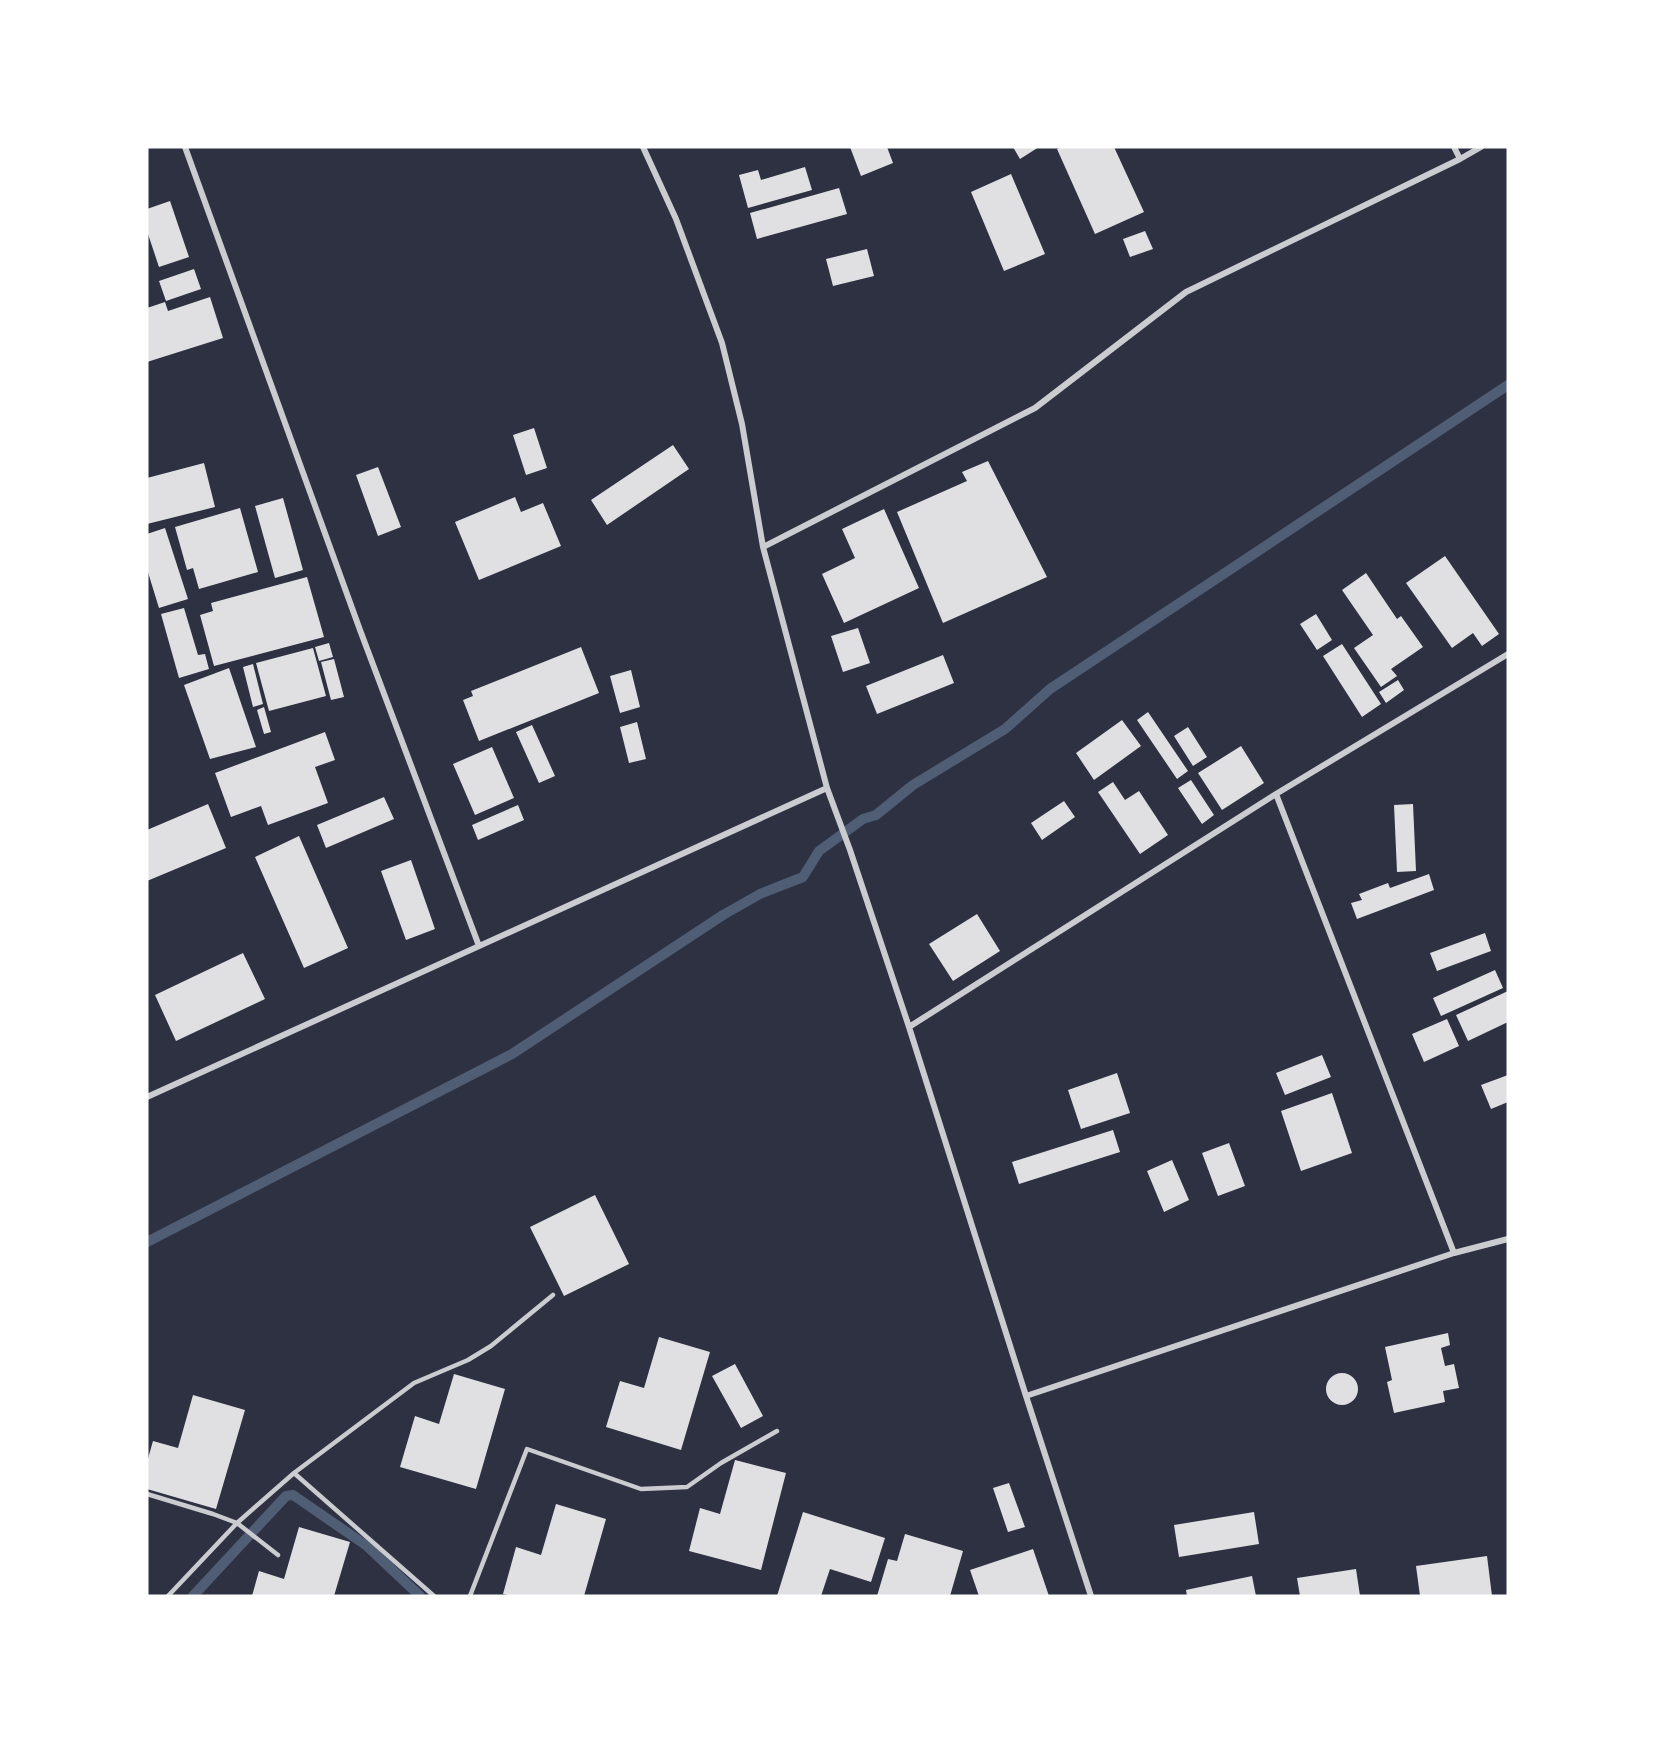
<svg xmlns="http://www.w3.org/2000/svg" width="1655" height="1743" viewBox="0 0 1655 1743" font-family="'Varela Round',sans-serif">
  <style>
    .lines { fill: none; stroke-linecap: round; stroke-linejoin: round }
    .stream { stroke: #4f5d75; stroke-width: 10 }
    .building { fill: #e0e0e3 }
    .service { stroke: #caccd0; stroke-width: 4.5 }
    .minor { stroke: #caccd0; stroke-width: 6 }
  </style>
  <rect width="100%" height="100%" fill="#2d3142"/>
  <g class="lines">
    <path class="stream" d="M147,1242L512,1054L723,915L760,894L803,877L819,851L863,819L876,815L913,785L1005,729L1050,689L1508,385
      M193,1596L286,1496L293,1495L367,1546L420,1596"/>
  </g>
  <path class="building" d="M850,147H887L893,163L861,176Z
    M1013,147H1039L1020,159Z
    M1061,147H1114L1144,212L1095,234L1057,149Z
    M805,167L812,190L748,208L739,175L758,170L761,180Z
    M1011,174L1045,254L1004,271L971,192Z
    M839,188L847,214L757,239L750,213Z
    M170,201L189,257L159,267L147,231V209Z
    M1145,231L1153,249L1130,257L1123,239Z
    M867,249L874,276L833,286L826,259Z
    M194,269L201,289L166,301L159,281Z
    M210,297L223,338L147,362V308L165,302L168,311Z
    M534,428L547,468L526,475L513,435Z
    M673,445L689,469L607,525L591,500Z
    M988,461L1047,577L943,623L897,512L967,481L962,472Z
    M204,463L215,507L147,524V478Z
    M378,467L401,527L378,536L356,475Z
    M515,497L521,512L543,503L561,546L479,580L455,522Z
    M283,498L303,570L275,578L255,506Z
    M240,508L258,572L199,589L193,568L187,570L175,527Z
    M884,509L919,588L844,623L822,574L855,558L842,529Z
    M165,528L188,599L159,608L147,569V534Z
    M1445,556L1499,634L1482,646L1473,633L1452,648L1406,583Z
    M1366,573L1397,619L1401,616L1423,647L1391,669L1397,676L1381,687L1354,648L1373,635L1342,590Z
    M307,577L324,637L214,666L200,615L213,611L211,603Z
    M184,608L198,655L205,654L209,669L179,678L161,614Z
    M1316,614L1332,640L1317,650L1300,624Z
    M858,628L870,663L843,672L831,636Z
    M329,643L333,657L319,661L315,647Z
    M1342,644L1381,704L1362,717L1323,656Z
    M581,647L599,693L479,741L463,700L473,696L471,691Z
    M313,648L326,696L269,711L256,663Z
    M943,655L954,683L877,714L866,686Z
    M334,659L344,697L331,700L321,662Z
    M253,664L263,704L253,707L243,667Z
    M229,668L256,747L210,759L184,685Z
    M631,670L640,707L620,713L610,676Z
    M1398,680L1404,690L1386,703L1379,692Z
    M264,707L271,732L264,734L257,710Z
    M1148,712L1188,771L1177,779L1137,720Z
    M1122,720L1141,746L1094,780L1076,753Z
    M637,722L646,759L629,763L620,727Z
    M532,725L555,776L539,783L516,732Z
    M1188,727L1207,757L1193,766L1174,736Z
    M325,732L335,760L315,767L328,803L268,825L261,806L231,817L215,773Z
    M1241,746L1264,783L1222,810L1198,773Z
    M492,747L514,798L475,815L453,764Z
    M1191,780L1214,815L1202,824L1178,788Z
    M1113,782L1125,800L1139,791L1168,835L1140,854L1098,792Z
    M384,797L394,819L326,848L317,825Z
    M1064,801L1075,817L1042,840L1031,823Z
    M208,804L226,848L147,881V830Z
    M1413,804L1416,871L1397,872L1394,805Z
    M518,805L524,820L478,840L472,825Z
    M299,836L348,948L304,968L255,857Z
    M411,860L435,929L406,940L381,871Z
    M1429,874L1434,890L1357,919L1351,903L1362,900L1359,894L1388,883L1390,888Z
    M977,914L1000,951L953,981L929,944Z
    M1485,933L1491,951L1437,971L1430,953Z
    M243,953L265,999L176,1041L155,995Z
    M1495,970L1503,988L1441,1016L1433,998Z
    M1508,991V1022L1468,1041L1456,1015Z
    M1447,1019L1459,1046L1424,1062L1412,1034Z
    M1322,1055L1331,1077L1285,1095L1276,1073Z
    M1117,1073L1130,1113L1081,1129L1068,1090Z
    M1508,1075V1102L1491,1109L1481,1085Z
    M1332,1093L1352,1153L1301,1171L1281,1111Z
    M1113,1130L1120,1152L1019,1184L1012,1162Z
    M1229,1143L1245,1186L1218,1196L1202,1153Z
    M1172,1160L1189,1200L1164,1212L1147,1171Z
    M595,1195L629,1264L564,1296L530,1227Z
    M1448,1333L1450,1345L1441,1348L1445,1366L1454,1364L1459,1388L1443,1391L1445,1402L1394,1413L1387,1382L1392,1380L1385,1347Z
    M659,1337L710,1352L681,1450L606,1427L620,1381L644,1388Z
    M735,1364L763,1416L741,1428L712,1376Z
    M1326 1389a16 16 0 1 1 32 0a16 16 0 1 1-32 0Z
    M454,1374L505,1389L476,1489L400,1467L415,1416L439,1424Z
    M193,1395L245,1410L216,1509L147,1489V1462L153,1441L178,1448Z
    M735,1460L786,1473L761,1570L689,1551L700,1508L720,1514Z
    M1009,1483L1025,1527L1008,1532L993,1488Z
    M556,1504L606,1519L584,1596H511L503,1594L516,1547L541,1555Z
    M803,1512L885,1538L871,1582L830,1569L821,1596H777Z
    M1254,1512L1259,1544L1179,1557L1174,1525Z
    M299,1527L350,1542L334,1596H252L259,1571L284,1579Z
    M905,1534L963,1551L950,1596H877L888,1559L897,1561Z
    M1033,1549L1049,1596H979L970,1570Z
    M1487,1556L1492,1596H1420L1416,1566Z
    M1356,1569L1360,1596H1300L1297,1578Z
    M1252,1576L1256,1596H1187L1186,1590Z"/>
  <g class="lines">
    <path class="service" d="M294,1473L434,1596
      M147,1494L213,1514L237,1523L278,1555
      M168,1596L237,1523L294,1473L414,1383L468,1360L491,1346L553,1295
      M470,1596L527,1449L641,1489L687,1487L721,1463L777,1431"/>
    <path class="minor" d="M185,147L360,630L479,946
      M643,147L676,219L722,343L742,424L763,547L827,788L850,850L909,1027L1026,1396L1091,1596
      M1454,147L1460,159
      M763,547L1035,408L1186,292L1460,159L1481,147
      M1508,654L1276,794L1454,1253L1508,1239
      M909,1027L1276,794
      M147,1097L827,788
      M1026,1396L1454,1253"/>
  </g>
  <rect width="1655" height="1743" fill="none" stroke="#ffffff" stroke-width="297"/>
</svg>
